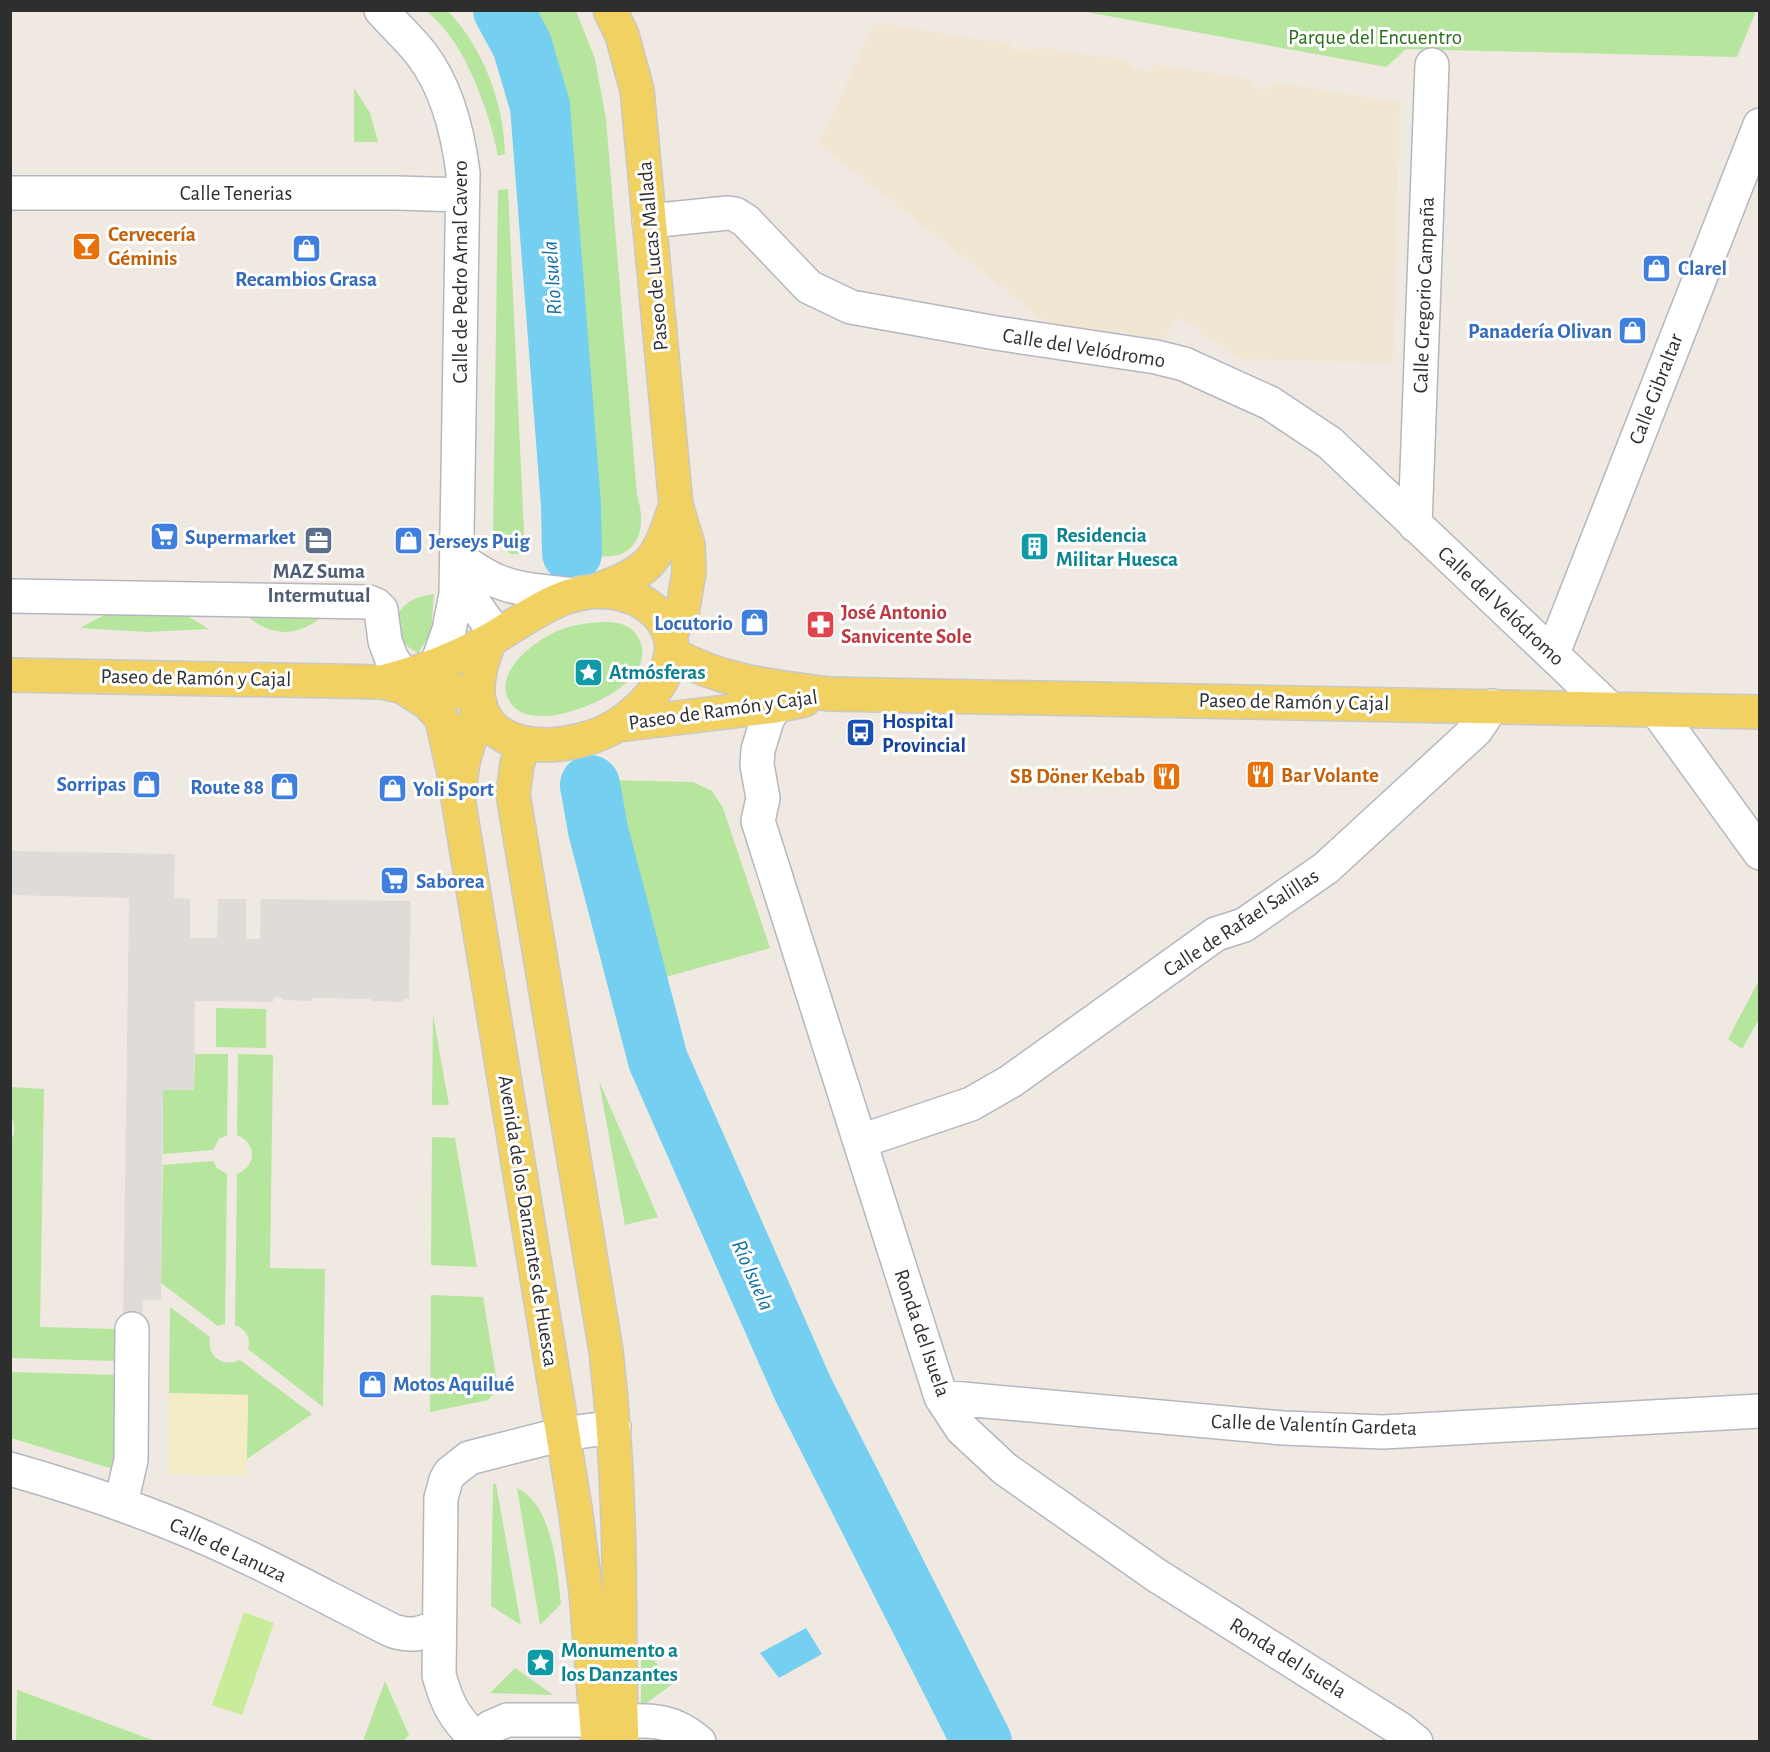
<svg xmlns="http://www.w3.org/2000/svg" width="1770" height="1752" viewBox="0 0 1770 1752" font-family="'Alegreya Sans',sans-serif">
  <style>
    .education { fill: #f0e6d1 }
    .green { fill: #b6e59e }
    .sand { fill: #f3ecc5 }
    .pitch { fill: #c9ec9a }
    .plaza { fill: #dfdcd8 }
    .water { fill: #75cff0 }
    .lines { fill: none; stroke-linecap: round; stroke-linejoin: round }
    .river { stroke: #75cff0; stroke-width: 60 }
    .minor-casing { stroke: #b4b7c1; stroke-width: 36 }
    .major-casing { stroke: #c9c9c9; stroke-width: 36 }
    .minor { stroke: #fff; stroke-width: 33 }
    .major { stroke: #f2d163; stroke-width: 33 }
    .labels { text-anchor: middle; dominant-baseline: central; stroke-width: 6; stroke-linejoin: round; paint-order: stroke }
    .park-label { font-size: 21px; fill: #2c6e1b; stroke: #fff }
    .street-label { font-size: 21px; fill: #2e2e2e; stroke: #fff }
    .food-label { font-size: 21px; font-weight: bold; fill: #c56008; stroke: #fff; text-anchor: start }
    .shop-label { font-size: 21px; font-weight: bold; fill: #366cbe; stroke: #fff; text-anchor: start }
    .culture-label { font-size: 21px; font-weight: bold; fill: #0d838f; stroke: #fff; text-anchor: start }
    .service-label { font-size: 21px; font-weight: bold; fill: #4e5e75; stroke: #fff }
    .health-label { font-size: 21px; font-weight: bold; fill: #be3a42; stroke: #fff; text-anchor: start }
    .transit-label { font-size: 21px; font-weight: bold; fill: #164399; stroke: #fff; text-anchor: start }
    .water-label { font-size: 22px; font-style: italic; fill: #0d6fa3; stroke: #fff }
  </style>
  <rect width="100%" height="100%" fill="#efe9e1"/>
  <path class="education" d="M875,23L1012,44L1011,49L1033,52L1034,47L1132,61L1131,68L1152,72L1153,64L1250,79V86L1269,90L1271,82L1400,102L1393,363L1239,359L1180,317L1158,344L1055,330L1011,294L818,144Z"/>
  <path class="green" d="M427,11H448C483,48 504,103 505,154L498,156C492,121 471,63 449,35C443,26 434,18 427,11Z
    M529,11H576L595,59L606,119L637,495C647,526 640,560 600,556L597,549L563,102L543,37Z
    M1081,11H1756L1737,57L1406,49L1386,67Z
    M354,88L370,113L378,142H354Z
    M508,189L525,554H510L493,534L498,190Z
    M434,594L431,633L418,653C401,646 388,622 404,606C412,598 424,596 434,594Z
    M112,611H179L209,629L146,632L80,628Z
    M247,616L322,617C296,637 272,637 247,616Z
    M602,622C618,622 633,624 640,641C657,683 579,714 548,716C535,716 523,716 514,707C486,677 533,642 557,631C572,625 586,623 602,622Z
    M605,780L693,782L712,791L723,808L770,948L658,979Z
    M1759,980V1019L1742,1049L1728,1039Z
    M216,1008L266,1009V1048L216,1047Z
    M433,1015L449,1105H432Z
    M195,1054H228L227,1135L219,1139L213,1150L163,1154V1089H194Z
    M238,1054L273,1055L270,1268L325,1269L323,1407L248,1349C251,1338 246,1329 235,1325L237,1174C257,1166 257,1143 237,1135Z
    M599,1081L658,1217L625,1225Z
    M11,1087L44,1089L40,1327L115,1329L116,1361L12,1358L10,1142C18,1129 13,1125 11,1113C9,1105 11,1095 11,1087Z
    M432,1137L455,1138L477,1267L431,1265Z
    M213,1161L217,1168L227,1174L225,1324L218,1326L161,1283L163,1165Z
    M431,1295L483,1297L498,1388L488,1400L430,1412Z
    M170,1307L210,1337C206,1356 223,1368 240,1360L312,1414L247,1459L248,1395L169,1393Z
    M11,1372L116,1375V1470L11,1438Z
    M493,1484H496L521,1625L491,1606Z
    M517,1488C553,1505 557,1569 561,1604L540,1625Z
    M641,1646L674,1683L641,1707Z
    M515,1668L553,1695L490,1693Z
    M385,1681L409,1735L403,1741H363Z
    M17,1690H18L152,1740L150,1742L16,1741Z"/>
  <path class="sand" d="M169,1393L248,1395L246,1476L169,1474Z"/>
  <path class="pitch" d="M244,1612L274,1623L242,1715L212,1705Z"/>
  <path class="plaza" d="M11,851L175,854L174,898L190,899V938H217L218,899H246V939H260L261,899L411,901L409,999H403V1002L371,1001V999L312,998L311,1001L283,1000L282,998L274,997L273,1002L195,1001L194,1090H163L161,1300H143L142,1329H123L129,898L11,895Z"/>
  <path class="water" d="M806,1628L822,1654L779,1678L760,1653Z"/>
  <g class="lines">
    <path class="river" d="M503,10L522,45L540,106L571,505L572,553
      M590,785L598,830L658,1060L803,1389L982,1742"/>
    <defs>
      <path id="minor" d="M381,10C394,25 410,39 422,55C447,88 458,133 463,173L456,594L449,630L437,664
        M10,193H398L462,195
        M649,221L728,213L735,214L746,221L809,287L851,307L996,333L1156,357L1184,364L1270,403L1330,443L1610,709
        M1415,525L1432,65
        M457,557C470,566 483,575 497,581C520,591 547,591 571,595
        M459,568C465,593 481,615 497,634
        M10,596L369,602L376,605L381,610L385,641L391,657L403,677
        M1553,653L1760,125
        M775,706L767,720L758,750L757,765L763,798L758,821L941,1397L962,1429L1005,1469L1156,1575L1400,1729L1416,1742
        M1657,711L1760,853
        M861,1141L971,1104L1011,1081L1216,934L1244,925L1326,868L1476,730L1492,706
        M941,1397L1283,1428L1383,1432L1760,1411
        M10,1469C66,1485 121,1503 175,1525C250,1555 321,1595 393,1631C413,1637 421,1634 439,1625
        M121,1503L131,1460L132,1329
        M621,1721C654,1720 673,1720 699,1742
        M475,1738C454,1717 447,1704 439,1675L441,1498L446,1480L450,1473L469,1458L563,1434L614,1427
        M472,1742L491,1727L507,1720H597"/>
      <path id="major" d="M610,10L622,35L637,90L676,505L688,545L689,572L683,608L670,635
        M595,591C653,570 657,561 676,505
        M673,654C721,682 775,687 829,694L1760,712
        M10,675L382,682L403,687L478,693
        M382,682C419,673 454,660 488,641C529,618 569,581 621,594C636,598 648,603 659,616C672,632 675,648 668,666C659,691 641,709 619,724C578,751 483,762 478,693C477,675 483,657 490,640
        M403,687L428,703L442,719L455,778
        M480,704L463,762L458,798L575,1508L586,1592L598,1742
        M618,725L775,706L804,700
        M525,743L517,764L513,794L606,1351C614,1421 618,1491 619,1562C620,1622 619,1682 622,1742"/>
    </defs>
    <use href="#minor" class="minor-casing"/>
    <use href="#major" class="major-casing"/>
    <use href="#minor" class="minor"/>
    <use href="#major" class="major"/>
  </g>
  <defs>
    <symbol id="bar-square" viewBox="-11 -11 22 22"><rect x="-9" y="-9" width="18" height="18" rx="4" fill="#e8710a" stroke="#fff"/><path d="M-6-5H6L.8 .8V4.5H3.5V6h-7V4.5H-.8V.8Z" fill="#fff"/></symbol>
    <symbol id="shop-square" viewBox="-11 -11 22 22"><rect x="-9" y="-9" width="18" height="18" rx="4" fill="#3f7fe0" stroke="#fff"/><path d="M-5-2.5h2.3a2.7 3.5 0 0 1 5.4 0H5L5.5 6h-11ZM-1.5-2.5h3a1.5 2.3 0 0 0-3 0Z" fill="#fff"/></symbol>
    <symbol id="supermarket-square" viewBox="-11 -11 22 22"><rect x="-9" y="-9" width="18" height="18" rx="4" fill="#3f7fe0" stroke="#fff"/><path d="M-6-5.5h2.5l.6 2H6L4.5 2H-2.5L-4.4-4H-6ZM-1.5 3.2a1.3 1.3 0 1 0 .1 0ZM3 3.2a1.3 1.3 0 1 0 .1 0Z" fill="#fff"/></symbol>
    <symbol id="office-square" viewBox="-11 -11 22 22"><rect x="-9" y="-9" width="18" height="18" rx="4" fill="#5c6f8a" stroke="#fff"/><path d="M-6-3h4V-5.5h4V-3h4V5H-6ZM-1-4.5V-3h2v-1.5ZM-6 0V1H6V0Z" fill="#fff"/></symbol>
    <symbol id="building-square" viewBox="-11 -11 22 22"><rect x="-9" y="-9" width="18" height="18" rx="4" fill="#0f9aa8" stroke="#fff"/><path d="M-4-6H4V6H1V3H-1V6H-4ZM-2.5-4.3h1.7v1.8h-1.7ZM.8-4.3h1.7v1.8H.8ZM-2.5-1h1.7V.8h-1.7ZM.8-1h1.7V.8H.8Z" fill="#fff"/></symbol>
    <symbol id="pharmacy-square" viewBox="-11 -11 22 22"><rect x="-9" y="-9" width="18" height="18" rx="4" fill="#e0444e" stroke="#fff"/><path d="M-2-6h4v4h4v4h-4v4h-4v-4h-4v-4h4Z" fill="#fff"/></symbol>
    <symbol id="sight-square" viewBox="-11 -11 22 22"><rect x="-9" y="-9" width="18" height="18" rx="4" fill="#0f9aa8" stroke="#fff"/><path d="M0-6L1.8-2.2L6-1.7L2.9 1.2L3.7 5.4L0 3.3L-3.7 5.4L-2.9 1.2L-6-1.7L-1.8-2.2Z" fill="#fff"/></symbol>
    <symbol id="bus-square" viewBox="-11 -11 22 22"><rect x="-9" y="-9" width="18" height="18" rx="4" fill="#1a4fb4" stroke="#fff"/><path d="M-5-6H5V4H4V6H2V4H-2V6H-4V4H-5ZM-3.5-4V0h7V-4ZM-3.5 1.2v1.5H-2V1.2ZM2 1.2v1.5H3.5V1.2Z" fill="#fff"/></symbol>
    <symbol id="restaurant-square" viewBox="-11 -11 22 22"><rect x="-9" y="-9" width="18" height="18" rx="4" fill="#e8710a" stroke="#fff"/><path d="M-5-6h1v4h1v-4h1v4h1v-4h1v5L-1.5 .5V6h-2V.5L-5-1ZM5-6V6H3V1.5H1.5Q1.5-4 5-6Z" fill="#fff"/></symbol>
  </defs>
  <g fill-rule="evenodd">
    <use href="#bar-square" x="70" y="230" width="33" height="33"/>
    <use href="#shop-square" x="290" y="232" width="33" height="33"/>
    <use href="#shop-square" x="1640" y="252" width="33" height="33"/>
    <use href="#shop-square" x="1616" y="314" width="33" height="33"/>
    <use href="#supermarket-square" x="148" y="520" width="33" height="33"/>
    <use href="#office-square" x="302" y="524" width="33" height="33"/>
    <use href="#shop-square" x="392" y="524" width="33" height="33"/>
    <use href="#building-square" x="1018" y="530" width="33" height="33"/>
    <use href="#shop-square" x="738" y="606" width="33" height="33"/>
    <use href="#pharmacy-square" x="804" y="608" width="33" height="33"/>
    <use href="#sight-square" x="572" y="656" width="33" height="33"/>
    <use href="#bus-square" x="844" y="716" width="33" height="33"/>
    <use href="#restaurant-square" x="1244" y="758" width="33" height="33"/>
    <use href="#restaurant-square" x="1150" y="760" width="33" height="33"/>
    <use href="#shop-square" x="130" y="768" width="33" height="33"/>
    <use href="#shop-square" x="268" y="770" width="33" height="33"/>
    <use href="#shop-square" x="376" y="772" width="33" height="33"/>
    <use href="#supermarket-square" x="378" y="864" width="33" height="33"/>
    <use href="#shop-square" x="356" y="1368" width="33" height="33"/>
    <use href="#sight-square" x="524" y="1646" width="33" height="33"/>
  </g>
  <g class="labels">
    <g class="park-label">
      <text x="1375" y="37">Parque del Encuentro</text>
    </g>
    <g class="street-label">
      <text x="236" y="193">Calle Tenerias</text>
      <text transform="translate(653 256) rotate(-95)">Paseo de Lucas Mallada</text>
      <text transform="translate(460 272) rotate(-90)">Calle de Pedro Arnal Cavero</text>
      <text transform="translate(1424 295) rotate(-88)">Calle Gregorio Campaña</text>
      <text transform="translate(1084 348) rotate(9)">Calle del Velódromo</text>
      <text transform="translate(1656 389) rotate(-69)">Calle Gibraltar</text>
      <text transform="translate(1501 606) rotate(43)">Calle del Velódromo</text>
      <text transform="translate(196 678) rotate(1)">Paseo de Ramón y Cajal</text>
      <text transform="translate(1294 702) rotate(1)">Paseo de Ramón y Cajal</text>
      <text transform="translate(723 710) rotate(-8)">Paseo de Ramón y Cajal</text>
      <text transform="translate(1241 923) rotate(-33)">Calle de Rafael Salillas</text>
      <text transform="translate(528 1221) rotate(81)">Avenida de los Danzantes de Huesca</text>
      <text transform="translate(922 1333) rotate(71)">Ronda del Isuela</text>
      <text transform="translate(1314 1425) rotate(2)">Calle de Valentín Gardeta</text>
      <text transform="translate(228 1550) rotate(25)">Calle de Lanuza</text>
      <text transform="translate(1288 1658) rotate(32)">Ronda del Isuela</text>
    </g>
    <g class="food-label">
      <text x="108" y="234">Cervecería<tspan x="108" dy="24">Géminis</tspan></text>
      <text x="1281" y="775">Bar Volante</text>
      <text x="1145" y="776" text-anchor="end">SB Döner Kebab</text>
    </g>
    <g class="shop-label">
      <text x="1678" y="268">Clarel</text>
      <text x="306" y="279" text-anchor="middle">Recambios Grasa</text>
      <text x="1612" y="331" text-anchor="end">Panadería Olivan</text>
      <text x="185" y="537">Supermarket</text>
      <text x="429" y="541">Jerseys Puig</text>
      <text x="733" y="623" text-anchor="end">Locutorio</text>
      <text x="126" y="784" text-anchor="end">Sorripas</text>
      <text x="264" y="787" text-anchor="end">Route 88</text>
      <text x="413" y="789">Yoli Sport</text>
      <text x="416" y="881">Saborea</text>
      <text x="393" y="1384">Motos Aquilué</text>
    </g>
    <g class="culture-label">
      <text x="1056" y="535">Residencia<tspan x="1056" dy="24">Militar Huesca</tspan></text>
      <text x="609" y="672">Atmósferas</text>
      <text x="561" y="1650">Monumento a<tspan x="561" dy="24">los Danzantes</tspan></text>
    </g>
    <g class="service-label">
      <text x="319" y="571">MAZ Suma<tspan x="319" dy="24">Intermutual</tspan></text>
    </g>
    <g class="health-label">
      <text x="841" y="612">José Antonio<tspan x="841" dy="24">Sanvicente Sole</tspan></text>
    </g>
    <g class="transit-label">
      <text x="882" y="721">Hospital<tspan x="882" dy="24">Provincial</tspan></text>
    </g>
    <g class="water-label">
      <text transform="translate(552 278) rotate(-94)">Río Isuela</text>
      <text transform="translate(753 1275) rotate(66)">Río Isuela</text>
    </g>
  </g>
  <rect width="1770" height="1752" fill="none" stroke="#2e2e2e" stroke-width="24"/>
</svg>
